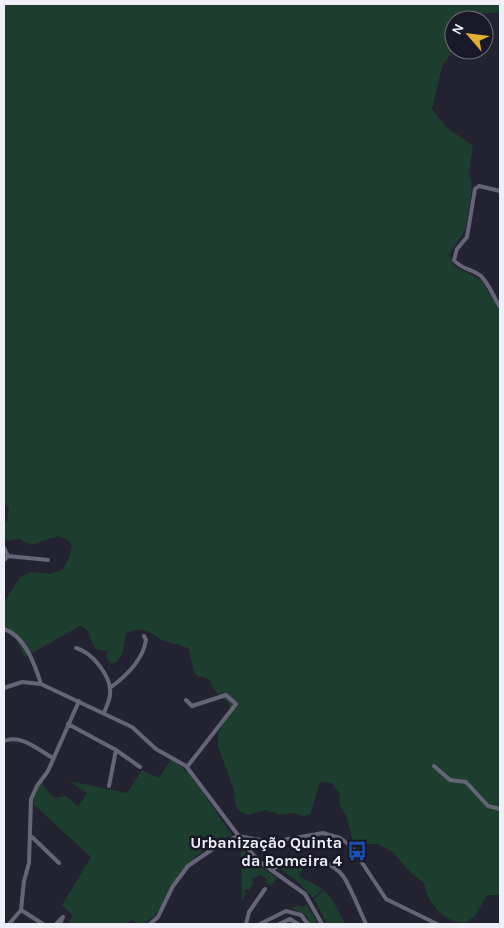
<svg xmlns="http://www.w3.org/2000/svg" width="504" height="928" viewBox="0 0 504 928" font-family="Karla,sans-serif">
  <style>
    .green { fill: #1d3d2e }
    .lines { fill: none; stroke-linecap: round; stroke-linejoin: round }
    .minor { stroke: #656577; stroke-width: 4 }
    .labels { text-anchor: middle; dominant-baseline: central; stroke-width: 5; stroke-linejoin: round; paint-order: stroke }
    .poi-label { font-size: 16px; font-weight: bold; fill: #efeff9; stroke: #191827; text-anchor: end }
  </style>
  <rect width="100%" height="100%" fill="#232231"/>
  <path class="green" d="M4,4H500V12L478,14L474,20H454V49L442,67L432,109L446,127L473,146L469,172L472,188L465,230L449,254L454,266L481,280L500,311V895H487L475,916L465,923C443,922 427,902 424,883L410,872L393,852L377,844H358L353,841L346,816L340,806L339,793L332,783L320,782L310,815L304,816L293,813L282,815L265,810L249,815L240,812L236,807L233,787L218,746V733L230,710L229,704L214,690L209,679L197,676L194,671L189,649C182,645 175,644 167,642C150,636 149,624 126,633L123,652L116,663H110L107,658V651L96,649C90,641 90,628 80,626L25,657L11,630L4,625V603L20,577L32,572L51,574L63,569L69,558L72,546L69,541L58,536L31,545L20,539L4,541V522L7,521L9,508L4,502Z
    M172,758L192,777L232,835C216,842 199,852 187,865C171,881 162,924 137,924L134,919L123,924H67L73,916L62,905L91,857L34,805L33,799L41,782L54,798L66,796L78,806L87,793L69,781L127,793L142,770L159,778Z
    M243,849L258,865L277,878L271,886L265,882L267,879L259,874L256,878L254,877L252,880L254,882L249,890L246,889L244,891L246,893L242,901L241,851Z
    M303,863L317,866L315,870L305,865L299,876L323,889L313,898L299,883L281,869L284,866Z
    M324,890L332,899L345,924H327L314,899Z
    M307,904L318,924H310L307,916L293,909L296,905L302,907Z"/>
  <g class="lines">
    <path class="minor" d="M500,191L479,186L475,189L467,237L457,249L454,260C460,269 473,269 481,276C489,284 494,298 500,307
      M4,548L8,556L4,560
      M8,556L48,560
      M4,629C25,636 35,665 41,684
      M76,648C92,652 112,677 110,694C110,700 106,707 104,713
      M4,688L22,682L41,684L132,727L156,749L186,766L250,851L260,862L305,894L322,924
      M110,688C125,677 143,660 146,640L144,636
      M186,700L192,706L226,695L236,704L187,767
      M68,724L116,750L140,767
      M4,741C22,734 38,750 53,758
      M434,766L450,780L466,782L488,806L500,809
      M109,786L116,750
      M32,837L59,863
      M271,870C292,856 330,855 345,879C353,893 359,909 366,924
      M21,910L43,924
      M9,924L21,910L24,881L29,863L31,799L37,786L48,771L79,701
      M56,924L63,917L60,924
      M150,924L158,917L173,886L188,866L220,844L238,836L272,842L323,833L340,838L351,846L386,899L437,924
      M246,924L249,912L265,889
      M260,924L286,911L301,915L308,924
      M279,924L290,919L298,924"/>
  </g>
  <defs>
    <symbol id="bus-bare" viewBox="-9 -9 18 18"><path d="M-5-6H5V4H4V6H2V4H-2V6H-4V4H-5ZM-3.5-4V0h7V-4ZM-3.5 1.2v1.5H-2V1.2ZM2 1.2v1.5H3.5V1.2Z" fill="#1a4fb4" stroke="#191827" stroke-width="2.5" paint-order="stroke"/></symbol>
  </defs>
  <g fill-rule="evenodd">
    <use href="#bus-bare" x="343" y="837" width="28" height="28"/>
  </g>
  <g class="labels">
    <g class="poi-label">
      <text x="342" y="842">Urbanização Quinta<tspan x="342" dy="18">da Romeira 4</tspan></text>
    </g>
  </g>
  <rect width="504" height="928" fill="none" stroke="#efeff9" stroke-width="10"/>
  <g transform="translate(469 35) rotate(298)"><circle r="24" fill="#191827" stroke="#6f6e7b"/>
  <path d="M0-4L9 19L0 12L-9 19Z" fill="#e3ae34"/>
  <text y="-8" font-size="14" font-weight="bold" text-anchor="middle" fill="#efeff9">N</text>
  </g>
</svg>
